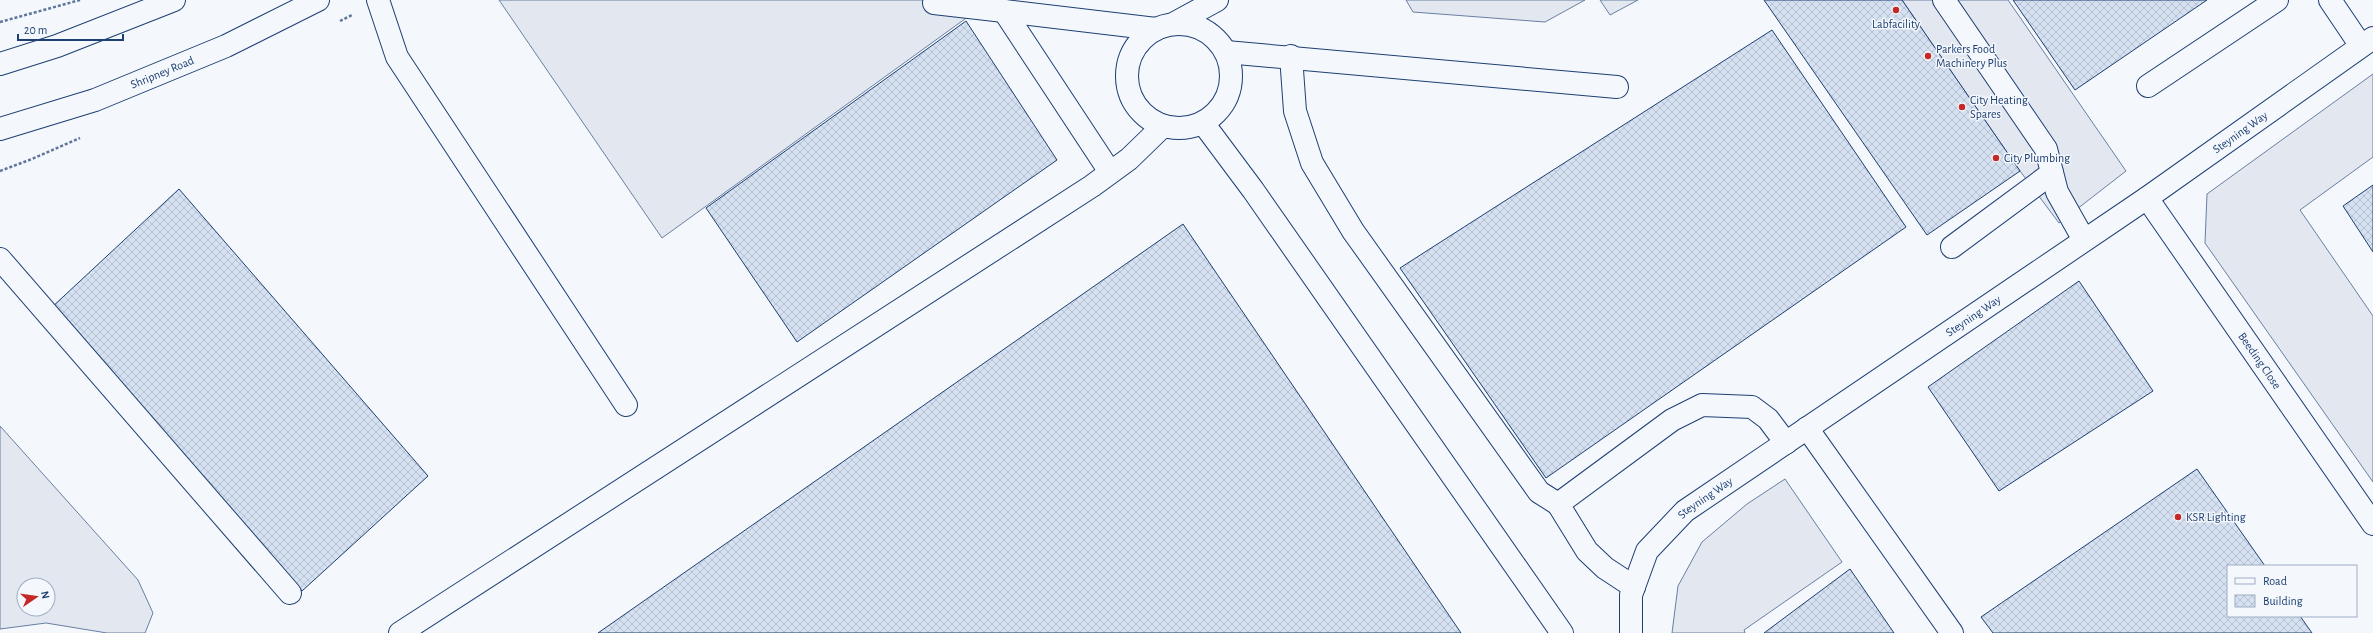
<svg xmlns="http://www.w3.org/2000/svg" width="2373" height="633" viewBox="0 0 2373 633" font-family="'Alegreya Sans',sans-serif">
  <style>
    .parking { fill: #e3e8f0; stroke: #687fa3; fill-rule: evenodd }
    .building { fill: url(#building-cross-hatch); stroke: #1d3f73 }
    .lines { fill: none; stroke-linecap: round; stroke-linejoin: round }
    .minor-casing { stroke: #1d3f73; stroke-width: 24 }
    .major-casing { stroke: #1d3f73; stroke-width: 24 }
    .path { stroke: #5e769c; stroke-width: 2.5; stroke-dasharray: 3 2; stroke-linecap: butt }
    .minor { stroke: #f4f7fb; stroke-width: 22 }
    .major { stroke: #f4f7fb; stroke-width: 22 }
    .poi-dot { fill: #c62828; stroke: #f4f7fb; stroke-width: 1.5 }
    .labels { text-anchor: middle; dominant-baseline: central; stroke-width: 3; stroke-linejoin: round; paint-order: stroke }
    .poi-label { font-size: 12px; fill: #1d3f73; stroke: #f4f7fb; text-anchor: start }
    .street-label { font-size: 12px; fill: #1d3f73; stroke: #f4f7fb }
  </style>
  <defs>
    <pattern id="building-cross-hatch" width="8" height="8" patternUnits="userSpaceOnUse"><rect width="8" height="8" fill="#d5e0f0"/><path d="M0 0l8 8M0 8l8-8" fill="none" stroke="#b6c1d1"/></pattern>
  </defs>
  <rect width="100%" height="100%" fill="#f4f7fb"/>
  <path class="parking" d="M499,0H970L969,16L662,238Z
    M1406,0H1585L1545,22L1413,12Z
    M1600,0H1638L1610,15Z
    M1902,0H2008L2126,171L2059,223L2020,171Z
    M2373,74V157L2300,210L2373,316V482L2205,243L2207,194Z
    M0,426L138,580L153,613L145,633H107L46,623L0,629ZM24,585H48V609H24Z
    M1785,479L1842,562L1744,630L1745,633H1672L1678,586L1702,542L1747,504Z"/>
  <path class="building" d="M1764,0H1902L2020,171L1927,235Z
    M2013,0H2207L2075,90Z
    M966,21L1057,160L797,342L706,208Z
    M1772,30L1906,227L1546,478L1400,268Z
    M2373,185V252L2343,206Z
    M179,189L428,476L302,591L50,309Z
    M1183,224L1461,633H598Z
    M2079,281L2153,391L1999,491L1928,387Z
    M2197,469L2265,566H2228V616H2300L2312,633H1993L1981,617Z
    M1850,569L1894,633H1764Z"/>
  <g class="lines">
    <defs>
      <g id="minor">
        <path d="M378,0L397,57L626,405"/>
        <path d="M1944,0L2046,149L2057,192L2084,240"/>
        <path d="M2330,0L2361,46"/>
        <path d="M934,3L1004,11"/>
        <path d="M1175,23L1217,0"/>
        <circle cx="1179" cy="76" r="52"/>
        <path d="M1226,52L1617,87"/>
        <path d="M1291,56L1295,111L1312,163L1353,231L1539,492L1558,504"/>
        <path d="M2148,86L2277,0"/>
        <path d="M1203,123L1253,190L1562,633"/>
        <path d="M1110,172L1004,11L1156,29"/>
        <path id="s1" d="M2147,198L2373,524"/>
        <path d="M1952,247L2052,173"/>
        <path d="M0,259L290,593"/>
        <path d="M1807,428L1952,633"/>
        <path d="M1634,587L1605,568L1587,551L1558,504L1672,420L1702,405L1752,407L1768,419L1786,443"/>
        <path d="M400,633L1092,186L1129,159L1163,126"/>
        <path id="s2" d="M1631,633V595L1647,551L1685,511L2147,198L2373,38"/>
      </g>
      <g id="major">
        <path d="M0,64L57,46L174,0"/>
        <path id="s3" d="M0,129L95,100L226,46L318,0"/>
      </g>
    </defs>
    <use href="#minor" class="minor-casing"/>
    <use href="#major" class="major-casing"/>
    <path class="path" d="M340,21L352,15
      M0,22L80,0
      M0,171L32,159L80,138"/>
    <use href="#minor" class="minor"/>
    <use href="#major" class="major"/>
  </g>
  <g class="poi-dot">
    <circle cx="1896" cy="10" r="4"/>
    <circle cx="1928" cy="56" r="4"/>
    <circle cx="1962" cy="107" r="4"/>
    <circle cx="1996" cy="158" r="4"/>
    <circle cx="2178" cy="517" r="4"/>
  </g>
  <g class="labels">
    <g class="poi-label">
      <text x="1896" y="24" text-anchor="middle">Labfacility</text>
      <text x="1936" y="49">Parkers Food<tspan x="1936" dy="14">Machinery Plus</tspan></text>
      <text x="1970" y="100">City Heating<tspan x="1970" dy="14">Spares</tspan></text>
      <text x="2004" y="158">City Plumbing</text>
      <text x="2186" y="517">KSR Lighting</text>
    </g>
    <g class="street-label">
      <text stroke="none"><textPath href="#s3" startOffset="172">Shripney Road</textPath></text>
      <text stroke="none"><textPath href="#s2" startOffset="812">Steyning Way</textPath></text>
      <text stroke="none"><textPath href="#s2" startOffset="488">Steyning Way</textPath></text>
      <text stroke="none"><textPath href="#s1" startOffset="198">Beeding Close</textPath></text>
      <text stroke="none"><textPath href="#s2" startOffset="164">Steyning Way</textPath></text>
    </g>
  </g>
  <rect x="2227" y="565" width="130" height="52" fill="#f4f7fb" stroke="#9eadc5"/>
  <rect x="2235" y="578" width="20" height="6" fill="#f4f7fb" stroke="#9eadc5"/>
  <text x="2263" y="585" font-size="12" fill="#1d3f73">Road</text>
  <rect x="2235" y="595" width="20" height="12" fill="url(#building-cross-hatch)" stroke="#9eadc5"/>
  <text x="2263" y="605" font-size="12" fill="#1d3f73">Building</text>
  <g transform="translate(36 597) rotate(77)"><circle r="19" fill="#f4f7fb" stroke="#9eadc5"/>
  <path d="M0-3L7 15L0 10L-7 15Z" fill="#c62828"/>
  <text y="-6" font-size="11" font-weight="bold" text-anchor="middle" fill="#1d3f73">N</text>
  </g>
  <path d="M18 34v6h105v-6" fill="none" stroke="#1d3f73" stroke-width="2"/>
  <text x="24" y="34" font-size="12" fill="#1d3f73" stroke="#f4f7fb" stroke-width="3" paint-order="stroke">20 m</text>
</svg>
